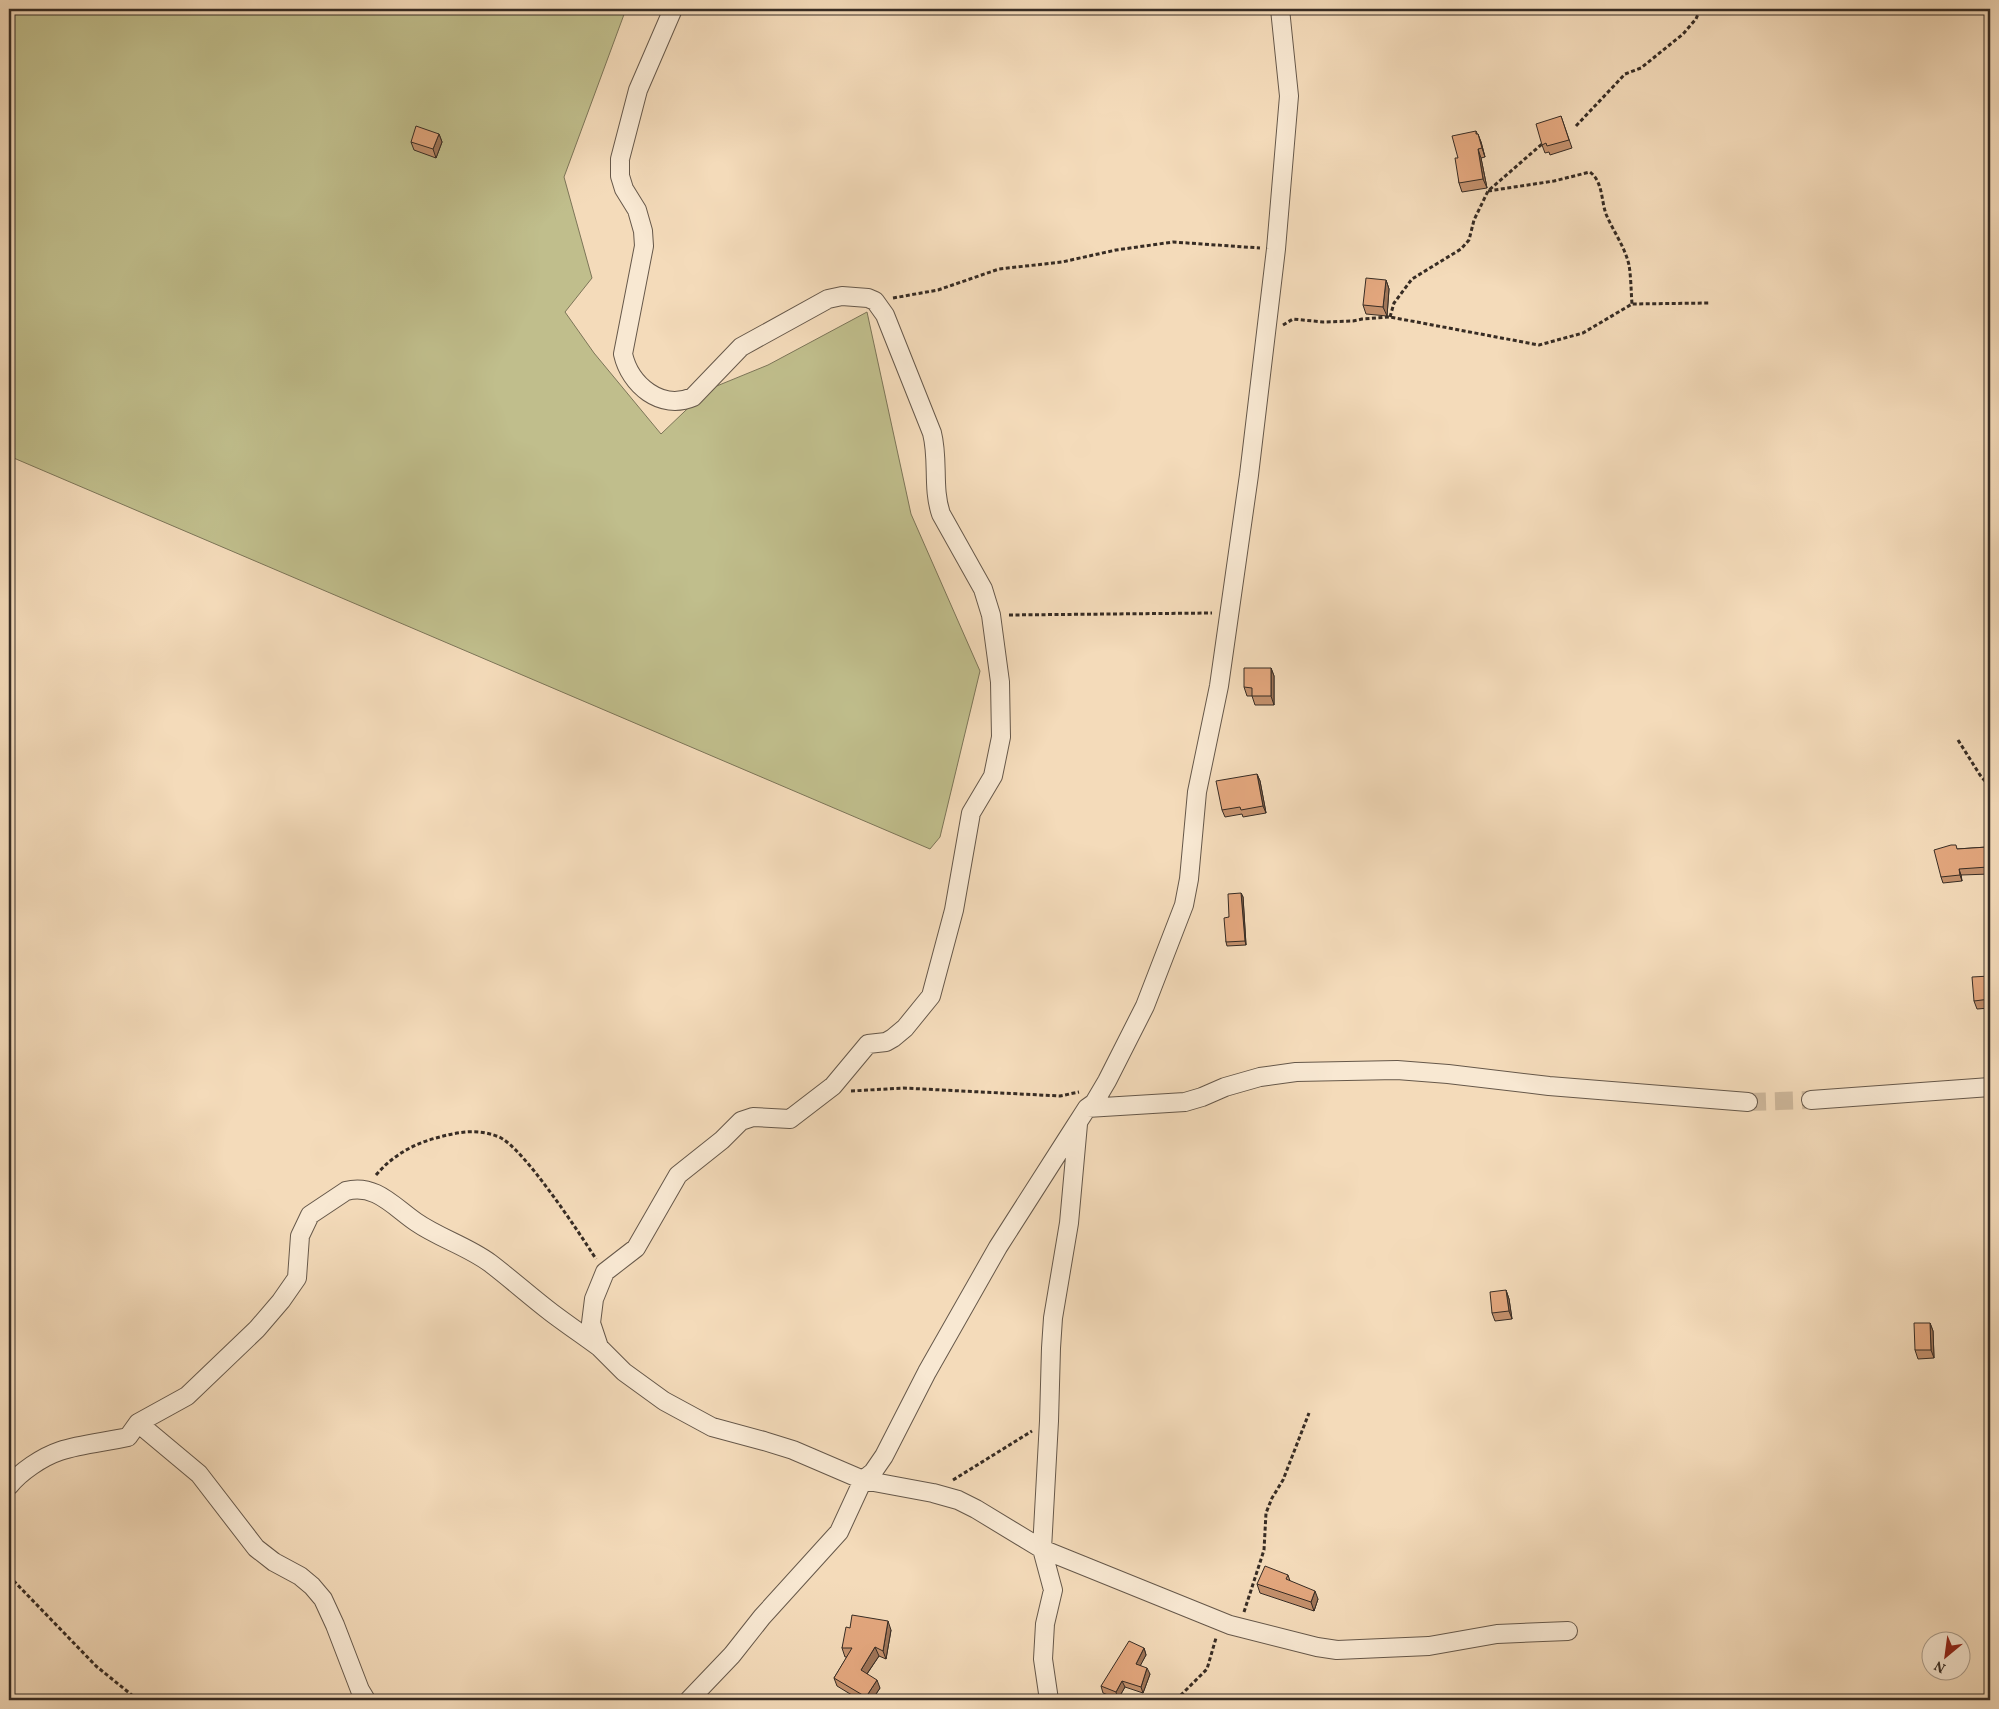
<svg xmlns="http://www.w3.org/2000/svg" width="1999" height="1709" viewBox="0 0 1999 1709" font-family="Vollkorn,serif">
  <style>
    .green { fill: #c0be8c; stroke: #7c7558 }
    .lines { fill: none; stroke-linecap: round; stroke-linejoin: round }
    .street-tunnel { stroke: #ceb89c; stroke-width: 18; stroke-dasharray: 18 9; stroke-linecap: butt }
    .street-casing { stroke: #66584a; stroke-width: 20 }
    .path { stroke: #372c24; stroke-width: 3; stroke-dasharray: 4 2.5; stroke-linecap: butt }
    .street { stroke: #f8e8d2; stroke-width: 18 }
    .wall { fill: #c3906c; stroke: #372c24 }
    .shaded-wall { fill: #9f7558; stroke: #372c24 }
    .building { fill: #e3a77e; stroke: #372c24 }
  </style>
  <rect width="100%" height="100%" fill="#f4dbba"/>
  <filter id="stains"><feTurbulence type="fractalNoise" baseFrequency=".004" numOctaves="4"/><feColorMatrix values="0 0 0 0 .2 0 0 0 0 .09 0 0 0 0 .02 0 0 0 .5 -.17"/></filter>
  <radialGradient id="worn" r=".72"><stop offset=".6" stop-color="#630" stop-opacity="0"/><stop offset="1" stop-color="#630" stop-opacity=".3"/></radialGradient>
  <path class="green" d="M9,9H626L564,177L592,278L565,312L594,353L661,434L707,390L768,365L867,312L911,514L980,671L940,837L930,849L9,456Z"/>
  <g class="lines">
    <path class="street-tunnel" d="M1748,1102L1811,1100"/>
    <defs>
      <path id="street" d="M673,9L638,90L620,159V176L624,189L637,210L643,231L644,246L623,354C630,385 661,411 693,397L741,347L828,299L842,296L868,298L875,301L885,315L932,433C939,460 932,488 941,514L983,589L991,615L1000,682L1001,737L993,776L971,813L954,910L931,996L905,1028L893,1038L886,1042L868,1044L833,1086L790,1119L753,1117L741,1121L722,1140L678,1175L636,1248L605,1272L594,1299L591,1323L599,1347L624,1372L664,1401L712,1427L764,1441L793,1450L863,1480L933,1493L958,1500L976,1509L1042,1549L1230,1625L1317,1647L1337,1650L1429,1646L1497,1634L1568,1631
        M1811,1100L1990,1087
        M1087,1108L1185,1102L1202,1097L1225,1087L1260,1077L1296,1072L1397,1070L1448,1074L1549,1086L1748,1102
        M138,1423L199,1474L256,1548L274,1562L300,1576L312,1586L323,1599L335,1625L360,1690L366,1700
        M9,1486C20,1472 42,1457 60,1451C81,1444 106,1442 128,1437L138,1423L187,1396L257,1329L281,1301L297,1278L300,1236L310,1215L346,1191C375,1183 394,1207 416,1222C439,1238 467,1246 490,1263C511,1279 531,1297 552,1313C568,1325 584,1336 599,1347
        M689,1700L732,1655L762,1617L839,1532L863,1480L873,1472L884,1456L927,1372L998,1247L1067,1139L1087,1108L1094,1103L1107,1081L1145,1006L1184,905L1189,879L1197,792L1219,686L1249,475L1276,249L1289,96L1280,9
        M1049,1700L1043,1659L1045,1624L1053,1590L1042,1549L1049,1421L1051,1348L1053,1318L1069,1223L1078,1124"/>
    </defs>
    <use href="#street" class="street-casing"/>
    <path class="path" d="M1576,126L1625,74L1641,68L1683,34L1696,19L1700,9
      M1488,191L1554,181L1590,172C1603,182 1601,200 1606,214C1613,231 1625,247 1629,265C1631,277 1631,291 1632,304
      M893,298L938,290L999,269L1062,262L1116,250L1173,242L1260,248
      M1390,317L1394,303L1412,279L1461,249L1469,240L1474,220L1488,191L1542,144
      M1283,325L1293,319L1323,322L1353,321L1362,319L1390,317L1539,345L1583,333L1632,304L1709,303
      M1009,615L1212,613
      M1958,740L1980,775L1990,787
      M851,1091L903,1088L1060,1096L1079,1092
      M376,1175C392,1156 413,1144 436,1138C457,1132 478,1128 499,1137C523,1147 580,1234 596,1259
      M953,1480L1032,1431
      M9,1576L96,1666L138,1700
      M1244,1612L1264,1550L1266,1513L1272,1498L1283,1480L1309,1413
      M1176,1700L1207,1669L1216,1638"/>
    <use href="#street" class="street"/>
  </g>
  <path class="wall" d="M1561,116L1572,148L1550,155L1549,152L1545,153L1542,145Z
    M1476,131L1481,142L1485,157L1481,158L1487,188L1462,192L1459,183L1458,158Z
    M439,134L442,142L436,158L414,150L411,142Z
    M1386,280L1389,289L1387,316L1366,314L1363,305Z
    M1271,668L1274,676V705H1255L1252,696H1247L1244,687Z
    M1257,774L1260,781L1266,813L1243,817L1242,814L1225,817L1222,810Z
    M1987,847L1989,854L1990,874L1961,875L1962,881L1943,883L1941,877L1957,849Z
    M1241,893L1243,897L1246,945L1227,946L1226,942L1229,917Z
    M1990,976V1008L1977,1009L1974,1001Z
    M1506,1290L1509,1299L1512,1319L1495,1321L1492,1313Z
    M1930,1323L1933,1331L1934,1358L1918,1359L1915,1350Z
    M1288,1575L1290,1581L1318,1599L1314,1611L1260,1593L1257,1584Z
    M850,1628L891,1630L886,1659L879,1656L867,1674L880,1688L872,1700H860L837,1686L834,1678L847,1657H845L842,1648Z
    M1144,1648L1146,1655L1140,1665L1150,1674L1143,1693L1125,1687L1118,1699L1103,1693L1101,1686Z"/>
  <path class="shaded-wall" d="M439,134L442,142L436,158L433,149Z
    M1478,134L1481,142L1485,157L1482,148Z
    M1478,149L1481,158L1487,188L1483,179Z
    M1386,280L1389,289L1387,316L1383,307Z
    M1271,668L1274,676V705L1271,696Z
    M1257,774L1260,781L1266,813L1263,806Z
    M1987,847L1989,854L1990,874L1988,867Z
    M1959,869L1961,875L1962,881L1960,875Z
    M1241,893L1243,897L1246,945L1245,941Z
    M1506,1290L1509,1299L1512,1319L1509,1311Z
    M1930,1323L1933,1331L1934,1358L1931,1350Z
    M1315,1591L1318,1599L1314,1611L1311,1602Z
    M888,1621L891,1630L886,1659L883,1651Z
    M875,1647L879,1656L864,1678L861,1670Z
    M1144,1648L1146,1655L1138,1670L1136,1664Z
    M1147,1668L1150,1674L1143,1693L1141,1687Z
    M877,1680L880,1688L872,1700H867L866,1697Z
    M1122,1681L1125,1687L1118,1699L1116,1692Z"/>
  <path class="building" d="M1561,116L1569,140L1547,146L1546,143L1542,145L1536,124Z
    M416,126L439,134L433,149L411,142Z
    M1476,131V134H1478L1482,148L1478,149L1483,179L1459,183L1455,158H1458L1452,136Z
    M1366,278L1386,280L1383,307L1363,305Z
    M1244,668H1271V696H1252V688L1244,687Z
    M1257,774L1263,806L1241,810L1240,807L1222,810L1216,781Z
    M1951,845H1956L1957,849L1987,847L1988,867L1959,869L1960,875L1941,877L1934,850Z
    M1241,893L1245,941L1226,942L1224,918L1229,917L1228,894Z
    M1990,976V999L1974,1001L1972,977Z
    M1506,1290L1509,1311L1492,1313L1490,1292Z
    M1914,1323H1930L1931,1350H1915Z
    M1265,1566L1288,1575L1286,1579L1315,1591L1311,1602L1257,1584Z
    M852,1615L888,1621L883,1651L875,1647L861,1670L877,1680L866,1697L834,1678L852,1648H842L846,1627L850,1628Z
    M1129,1641L1144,1648L1136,1664L1147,1668L1141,1687L1122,1681L1116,1692L1101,1686Z"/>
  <rect width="1999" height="1709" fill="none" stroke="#f4dbba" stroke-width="30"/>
  <rect x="10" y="10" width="1979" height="1689" fill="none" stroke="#372c24" stroke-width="2.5"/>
  <rect x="15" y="15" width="1969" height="1679" fill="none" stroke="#372c24"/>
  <g transform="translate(1946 1656) rotate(209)"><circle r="24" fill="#f8e8d2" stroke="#ab9d8c"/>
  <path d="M0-4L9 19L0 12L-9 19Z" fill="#8f2418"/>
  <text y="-8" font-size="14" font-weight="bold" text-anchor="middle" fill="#372c24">N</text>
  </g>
  <rect width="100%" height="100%" filter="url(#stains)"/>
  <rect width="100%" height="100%" fill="url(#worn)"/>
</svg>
